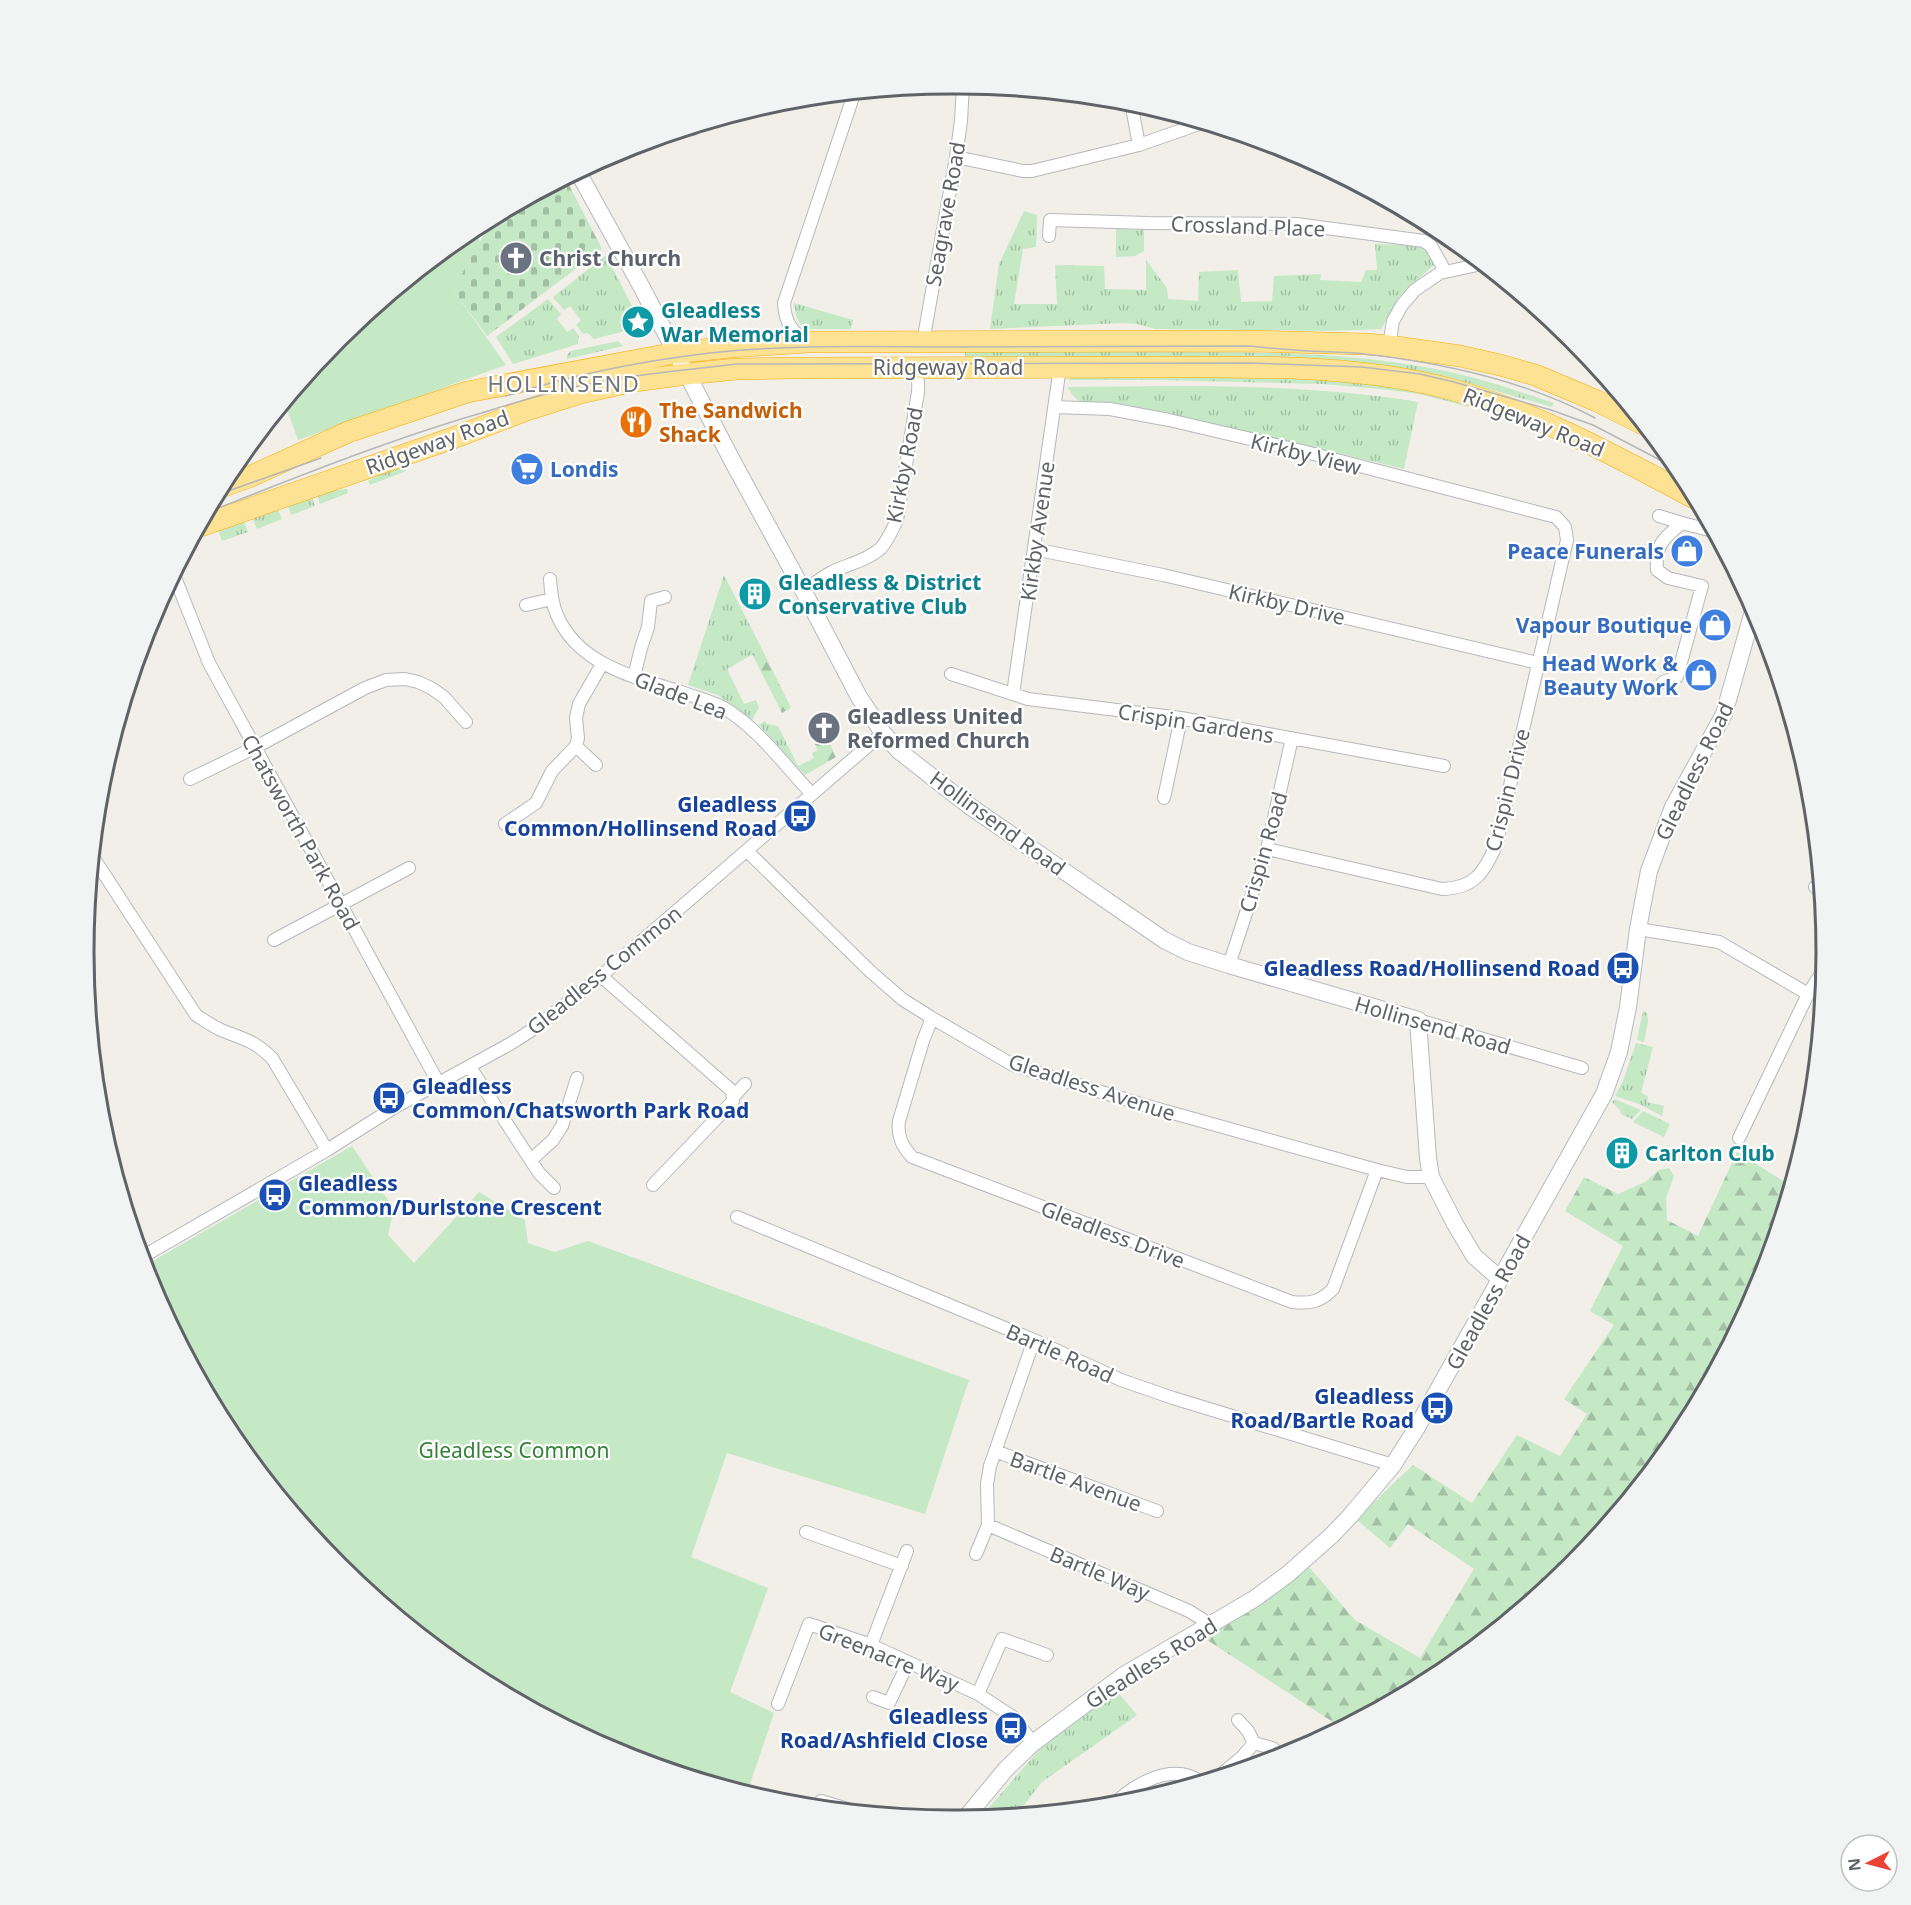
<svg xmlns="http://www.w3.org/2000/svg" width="1911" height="1905" viewBox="0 0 1911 1905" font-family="'Noto Sans',sans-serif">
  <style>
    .grass { fill: url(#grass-tufts) }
    .forest { fill: url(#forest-firs) }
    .cemetery { fill: url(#cemetery-stones) }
    .green { fill: #c5e8c5 }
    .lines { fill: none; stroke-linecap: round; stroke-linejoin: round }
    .street-casing { stroke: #b5b8bc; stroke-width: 14 }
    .secondary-casing { stroke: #b6babf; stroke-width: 18 }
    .highway-casing { stroke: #f9ab00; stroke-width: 22 }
    .street { stroke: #fff; stroke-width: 12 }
    .secondary { stroke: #fff; stroke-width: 16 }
    .highway { stroke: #fde293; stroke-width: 21 }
    .tram { stroke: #b6b7b8; stroke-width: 1.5 }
    .labels { text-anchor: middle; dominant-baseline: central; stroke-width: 4.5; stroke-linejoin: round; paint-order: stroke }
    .street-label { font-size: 21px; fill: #5f6368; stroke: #fff }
    .worship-label { font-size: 21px; font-weight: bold; fill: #5b616d; stroke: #fff; text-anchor: start }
    .culture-label { font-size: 21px; font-weight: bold; fill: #0d838f; stroke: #fff; text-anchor: start }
    .food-label { font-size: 21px; font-weight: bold; fill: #c56008; stroke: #fff; text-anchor: start }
    .shop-label { font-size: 21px; font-weight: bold; fill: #366cbe; stroke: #fff; text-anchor: end }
    .transit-label { font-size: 21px; font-weight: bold; fill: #164399; stroke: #fff; text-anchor: end }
    .park-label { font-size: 21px; fill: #348238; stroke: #fff }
    .neighbourhood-label { font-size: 22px; letter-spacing: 1.5px; fill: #70757a; stroke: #fff }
    .rim { fill: none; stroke: #5f6368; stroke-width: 3 }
  </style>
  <defs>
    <pattern id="grass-tufts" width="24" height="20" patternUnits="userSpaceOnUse" patternTransform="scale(1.5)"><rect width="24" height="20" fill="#c5e8c5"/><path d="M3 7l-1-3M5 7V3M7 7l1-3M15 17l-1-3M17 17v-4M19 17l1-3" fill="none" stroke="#a3c0a4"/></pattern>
    <pattern id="forest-firs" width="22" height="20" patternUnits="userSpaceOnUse" patternTransform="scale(1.5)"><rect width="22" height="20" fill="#c5e8c5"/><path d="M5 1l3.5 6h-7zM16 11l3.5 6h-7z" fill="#a3c0a4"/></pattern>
    <pattern id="cemetery-stones" width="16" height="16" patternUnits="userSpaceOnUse" patternTransform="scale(1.5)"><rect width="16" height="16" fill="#c5e8c5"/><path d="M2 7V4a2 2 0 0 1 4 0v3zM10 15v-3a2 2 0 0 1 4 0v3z" fill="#a3c0a4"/></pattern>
  </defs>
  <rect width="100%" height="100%" fill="#f1efe8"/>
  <path class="grass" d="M1024,211L1037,215L1036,247L1023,249L1014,304H1057L1055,265L1104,266L1105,289L1146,290V260L1167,288L1168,299L1198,301L1199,272L1238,270L1241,302L1272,301L1274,276L1321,274L1320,280L1361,282L1366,270H1377L1375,244L1427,246L1439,260L1399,297L1381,329L1326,331L1155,329L1137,324L1124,323L990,329L999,264Z
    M1116,229L1144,230V251L1135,256L1116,257Z
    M606,255L634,310L627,320L625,331L594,339L588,333L583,334L576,325L581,320L570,306L564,310L553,297Z
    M548,299L561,314L557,319L567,332L573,328L579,336L578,344L513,364L496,337Z
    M794,303L853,320L851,329H803L796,316Z
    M618,341L623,346L567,359V355L571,351Z
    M965,351C1039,351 1113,351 1188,352C1265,352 1342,353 1418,366C1465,373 1509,388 1554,403L1552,407L1457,380L1418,372L965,358Z
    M1073,376L1337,378L1420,390L1489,412L1419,394L1381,389L1322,384L1158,380H1069Z
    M1165,386C1249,386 1334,388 1418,402L1404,469L1325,450L1113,404C1092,403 1078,409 1068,387Z
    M399,464L403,466L406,471L370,485L368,481Z
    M347,489L348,493L320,504L317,494L319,492Z
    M311,495L315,506L291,515L287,503Z
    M277,507L282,519L257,529L252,517Z
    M243,520L248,532L222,541L218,529Z
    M724,575L762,649L727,669L744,704L756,700L759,708L752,720L718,695L688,685Z
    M765,721L767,724L778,726L798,766L814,758L812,753L818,750L824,764L805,775L759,725Z
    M1643,1011L1647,1013L1648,1022L1644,1042L1637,1040Z
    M1636,1043L1653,1047L1641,1093L1648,1096L1647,1102L1664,1106L1662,1116L1639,1104L1615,1096L1623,1081Z
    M1614,1099L1641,1110L1632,1119L1621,1114L1620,1110L1612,1102Z
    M1643,1111L1670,1124L1664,1137L1633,1122Z
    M1421,1668L1436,1677L1403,1695Z
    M1115,1689L1137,1715L1042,1782L1016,1815L979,1819L1057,1729Z
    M1147,1788V1799L1122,1805Z"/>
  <path class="forest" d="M762,649L791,708L782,713L752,654Z
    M815,744H830L836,757L824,764Z
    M1737,1152L1791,1186L1761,1285L1681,1435L1573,1566L1441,1674L1436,1677L1421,1669L1403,1695L1342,1728L1201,1636L1309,1567L1355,1620L1420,1658L1474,1569L1408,1524L1390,1548L1356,1519L1413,1465L1472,1503L1517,1435L1560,1456L1587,1414L1564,1399L1614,1325L1590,1311L1623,1246L1565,1211L1584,1177L1618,1194L1645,1182L1659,1170L1669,1168L1674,1176L1666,1198L1667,1220L1698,1236Z"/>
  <path class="cemetery" d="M566,179L602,249L487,336L453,290L480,241L498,215Z"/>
  <path class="green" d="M474,229L480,241L453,290L506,365L298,440L285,404L338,339Z
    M352,1146L394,1209L388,1235L414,1263L479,1192L525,1220L528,1243L555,1252L588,1241L969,1380L925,1514L727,1453L691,1557L768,1588L730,1692L774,1713L747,1793L620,1755L470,1675L339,1567L231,1435L150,1285L144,1266Z"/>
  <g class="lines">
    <defs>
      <path id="street" d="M1131,102L1139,145
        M685,130L693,129L695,127
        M956,157L1023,171H1032L1139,145L1202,123
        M1049,236L1050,220L1148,223L1296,224L1424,241L1431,246L1445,271
        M807,342C791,331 785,322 784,303L854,94
        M923,342L956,157L961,121L963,85
        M1389,346L1393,321L1402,305L1415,290L1440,273L1482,264
        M1054,407L1110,409L1169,420L1302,451L1556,517L1565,527L1567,540L1496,846C1483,873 1475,888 1442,889L1267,849
        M1659,516L1682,523
        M1034,549L1163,575L1538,663
        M174,575L209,663L439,1084
        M550,579C551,592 552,604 557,615C578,665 635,677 681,692C695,697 711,701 724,708C759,729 784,765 812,794
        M804,592C813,585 820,578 830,573C847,564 867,561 881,548C888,540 892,530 897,520L918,392C919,380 918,375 907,368
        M526,605L552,599
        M951,674L1028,699L1181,718L1444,766
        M634,677L641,648L648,627L651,601L665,597
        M1663,682L1677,677L1702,586L1668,578L1657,570C1655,544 1664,538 1682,523L1713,531
        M1013,694L1060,367
        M576,746L596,765
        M190,779L254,748L365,688L386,680L405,679L418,682L431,688L444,697L466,722
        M1164,798L1181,718
        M505,824L536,803L552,771L576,746L578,738L576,718L579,704L602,664
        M747,851L871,972L902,999L932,1018L1013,1065L1144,1105L1377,1170L1407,1177H1431
        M93,857L196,1015C204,1020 212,1026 221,1030C245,1040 252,1039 272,1058L327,1150
        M1815,887L1821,889
        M1638,929L1719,942L1808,994
        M274,940L409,868
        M1229,965L1267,849L1292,738
        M601,976L732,1091L733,1101L653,1185
        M932,1018L923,1041L899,1121C897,1136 902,1146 912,1157L1292,1302C1310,1304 1320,1302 1333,1289L1377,1170
        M1418,1020L1582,1068
        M470,1067L539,1173L554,1188
        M734,1096L745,1084
        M1739,1138L1808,994L1826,966
        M531,1160L553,1140L562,1126L577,1078
        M737,1217L1034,1340L1121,1380L1173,1398L1393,1465
        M142,1257L327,1150L395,1107L510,1044L538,1026L601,976L883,733
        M995,1451L1157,1511
        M988,1525L1189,1611L1202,1619L1208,1627
        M806,1532L902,1566
        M976,1554L988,1525L987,1484L990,1466L1034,1340
        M871,1645L907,1551
        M978,1694L1002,1639L1047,1655
        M873,1697L889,1703L908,1663
        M778,1704L809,1624L871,1645L978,1694L1013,1717L1033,1743
        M1238,1720L1248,1731L1254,1743L1272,1748L1285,1757
        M1218,1777L1243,1756L1254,1743
        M821,1801L854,1811
        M1112,1806C1133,1785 1171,1761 1201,1782"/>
      <path id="secondary" d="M578,172L641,286L734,464L804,592L859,697L883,733L899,751L968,805L1164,940L1188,952L1229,965L1418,1020L1428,1158L1431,1177L1455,1224L1474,1256L1500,1279
        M963,1821L1006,1769L1033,1743L1124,1675L1254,1599L1288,1574L1332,1535L1351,1515L1393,1465L1416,1429L1604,1094L1619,1052L1628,1007L1638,929L1649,871L1673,807L1724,714L1754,608"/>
      <path id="highway" d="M221,487L249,477L348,432L467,392L675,353L730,347L807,342L1249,341L1365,344L1389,346L1460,356L1500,365L1535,375L1597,401L1643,424
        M200,526L453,438L527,410L580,393L635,381L686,374L736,369L794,368C915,368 1036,367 1158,367C1252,367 1357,364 1450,389C1538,413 1616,456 1696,499"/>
    </defs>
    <use href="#street" class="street-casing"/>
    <use href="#secondary" class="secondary-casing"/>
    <use href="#highway" class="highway-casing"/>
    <use href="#street" class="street"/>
    <use href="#secondary" class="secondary"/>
    <use href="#highway" class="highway"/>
    <path class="tram" d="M506,396C572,375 641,361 710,353C793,344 876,347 959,347C1056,347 1153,346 1250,346C1269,348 1289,350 1309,351C1328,352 1346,352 1365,354C1443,363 1525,380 1595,418
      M217,495L321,458
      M208,512C297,477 386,441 478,414C511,404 545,393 579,386C631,375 684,370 737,364L1248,363L1362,367L1420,374L1454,382L1551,410L1593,425L1681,471"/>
  </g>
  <defs>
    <symbol id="church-disc" viewBox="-11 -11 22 22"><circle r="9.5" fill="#6b7280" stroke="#fff"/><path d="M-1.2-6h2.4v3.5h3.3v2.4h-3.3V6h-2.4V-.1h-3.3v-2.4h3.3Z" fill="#fff"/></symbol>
    <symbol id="sight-disc" viewBox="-11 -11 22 22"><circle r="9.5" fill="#0f9aa8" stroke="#fff"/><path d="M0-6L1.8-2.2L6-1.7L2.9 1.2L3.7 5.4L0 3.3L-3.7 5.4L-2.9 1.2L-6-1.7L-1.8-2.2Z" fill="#fff"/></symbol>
    <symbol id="restaurant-disc" viewBox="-11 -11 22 22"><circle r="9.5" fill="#e8710a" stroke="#fff"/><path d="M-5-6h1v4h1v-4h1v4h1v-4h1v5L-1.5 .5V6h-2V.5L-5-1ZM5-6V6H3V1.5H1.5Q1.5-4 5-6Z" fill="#fff"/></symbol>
    <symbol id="supermarket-disc" viewBox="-11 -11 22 22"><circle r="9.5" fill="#3f7fe0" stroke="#fff"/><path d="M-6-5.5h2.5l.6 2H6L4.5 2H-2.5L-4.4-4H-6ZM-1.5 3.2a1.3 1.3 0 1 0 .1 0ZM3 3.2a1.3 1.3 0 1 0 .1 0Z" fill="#fff"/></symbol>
    <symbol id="shop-disc" viewBox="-11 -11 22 22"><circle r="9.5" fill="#3f7fe0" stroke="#fff"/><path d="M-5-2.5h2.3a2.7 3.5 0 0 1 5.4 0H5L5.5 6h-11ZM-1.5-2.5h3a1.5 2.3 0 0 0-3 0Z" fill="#fff"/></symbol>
    <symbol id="building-disc" viewBox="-11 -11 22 22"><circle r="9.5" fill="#0f9aa8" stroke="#fff"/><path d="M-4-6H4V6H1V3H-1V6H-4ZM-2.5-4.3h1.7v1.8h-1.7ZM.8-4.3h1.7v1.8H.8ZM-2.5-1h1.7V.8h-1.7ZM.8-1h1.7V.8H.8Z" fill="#fff"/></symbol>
    <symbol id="bus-disc" viewBox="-11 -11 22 22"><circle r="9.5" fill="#1a4fb4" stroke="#fff"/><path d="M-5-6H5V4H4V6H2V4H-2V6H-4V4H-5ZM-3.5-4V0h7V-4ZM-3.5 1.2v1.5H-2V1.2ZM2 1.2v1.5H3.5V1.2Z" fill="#fff"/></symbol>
  </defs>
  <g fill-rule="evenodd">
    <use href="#church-disc" x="497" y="239" width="38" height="38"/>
    <use href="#sight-disc" x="619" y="303" width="38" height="38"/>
    <use href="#restaurant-disc" x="617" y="403" width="38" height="38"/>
    <use href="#supermarket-disc" x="508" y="450" width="38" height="38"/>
    <use href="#shop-disc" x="1668" y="532" width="38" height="38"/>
    <use href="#building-disc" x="736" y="575" width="38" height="38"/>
    <use href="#shop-disc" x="1696" y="606" width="38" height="38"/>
    <use href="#shop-disc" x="1682" y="656" width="38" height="38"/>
    <use href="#church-disc" x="805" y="709" width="38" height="38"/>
    <use href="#bus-disc" x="781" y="797" width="38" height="38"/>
    <use href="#bus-disc" x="1604" y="949" width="38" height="38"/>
    <use href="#bus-disc" x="370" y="1079" width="38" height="38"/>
    <use href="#building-disc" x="1603" y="1134" width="38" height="38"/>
    <use href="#bus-disc" x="256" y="1176" width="38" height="38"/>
    <use href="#bus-disc" x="1418" y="1389" width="38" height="38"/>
    <use href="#bus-disc" x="992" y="1709" width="38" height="38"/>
  </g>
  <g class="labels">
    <g class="street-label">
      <text transform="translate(945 214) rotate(-80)">Seagrave Road</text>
      <text transform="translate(1248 226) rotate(2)">Crossland Place</text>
      <text x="948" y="367">Ridgeway Road</text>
      <text transform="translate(1534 422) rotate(22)">Ridgeway Road</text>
      <text transform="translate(437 442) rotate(-20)">Ridgeway Road</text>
      <text transform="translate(1306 454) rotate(14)">Kirkby View</text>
      <text transform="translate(904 465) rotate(-79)">Kirkby Road</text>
      <text transform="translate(1037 531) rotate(-82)">Kirkby Avenue</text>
      <text transform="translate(1287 604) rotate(13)">Kirkby Drive</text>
      <text transform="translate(681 695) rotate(21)">Glade Lea</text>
      <text transform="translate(1196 723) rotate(9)">Crispin Gardens</text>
      <text transform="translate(1694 771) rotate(-64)">Gleadless Road</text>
      <text transform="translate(1507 790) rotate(-76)">Crispin Drive</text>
      <text transform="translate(998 823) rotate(36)">Hollinsend Road</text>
      <text transform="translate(301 832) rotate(61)">Chatsworth Park Road</text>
      <text transform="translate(1263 852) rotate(-74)">Crispin Road</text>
      <text transform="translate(604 970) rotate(-39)">Gleadless Common</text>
      <text transform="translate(1433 1025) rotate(16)">Hollinsend Road</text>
      <text transform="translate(1092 1087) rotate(18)">Gleadless Avenue</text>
      <text transform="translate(1113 1234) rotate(21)">Gleadless Drive</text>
      <text transform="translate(1488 1302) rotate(-61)">Gleadless Road</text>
      <text transform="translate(1060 1353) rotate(24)">Bartle Road</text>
      <text transform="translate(1076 1481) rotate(20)">Bartle Avenue</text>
      <text transform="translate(1100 1573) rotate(23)">Bartle Way</text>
      <text transform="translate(889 1657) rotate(22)">Greenacre Way</text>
      <text transform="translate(1151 1663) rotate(-32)">Gleadless Road</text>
    </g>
    <g class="worship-label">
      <text x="539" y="258">Christ Church</text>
      <text x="847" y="716">Gleadless United<tspan x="847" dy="24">Reformed Church</tspan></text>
    </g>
    <g class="culture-label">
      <text x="661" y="310">Gleadless<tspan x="661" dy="24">War Memorial</tspan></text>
      <text x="778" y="582">Gleadless &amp; District<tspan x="778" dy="24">Conservative Club</tspan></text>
      <text x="1645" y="1153">Carlton Club</text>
    </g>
    <g class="food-label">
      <text x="659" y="410">The Sandwich<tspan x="659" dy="24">Shack</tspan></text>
    </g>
    <g class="shop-label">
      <text x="550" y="469" text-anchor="start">Londis</text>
      <text x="1664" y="551">Peace Funerals</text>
      <text x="1692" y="625">Vapour Boutique</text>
      <text x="1678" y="663">Head Work &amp;<tspan x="1678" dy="24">Beauty Work</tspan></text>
    </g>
    <g class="transit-label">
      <text x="777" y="804">Gleadless<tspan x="777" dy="24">Common/Hollinsend Road</tspan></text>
      <text x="1600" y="968">Gleadless Road/Hollinsend Road</text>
      <text x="412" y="1086" text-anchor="start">Gleadless<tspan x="412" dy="24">Common/Chatsworth Park Road</tspan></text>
      <text x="298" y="1183" text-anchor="start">Gleadless<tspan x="298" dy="24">Common/Durlstone Crescent</tspan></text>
      <text x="1414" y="1396">Gleadless<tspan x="1414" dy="24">Road/Bartle Road</tspan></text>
      <text x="988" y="1716">Gleadless<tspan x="988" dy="24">Road/Ashfield Close</tspan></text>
    </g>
    <g class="park-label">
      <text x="514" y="1450">Gleadless Common</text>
    </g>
    <g class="neighbourhood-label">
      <text x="564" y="383">HOLLINSEND</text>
    </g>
  </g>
  <path d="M0 0H1911V1905H0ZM952 94H958A858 858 0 0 1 1816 952V952A858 858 0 0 1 958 1810H952A858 858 0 0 1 94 952V952A858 858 0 0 1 952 94Z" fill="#f2f3f3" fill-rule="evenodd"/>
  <path class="rim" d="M952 94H958A858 858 0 0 1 1816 952V952A858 858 0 0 1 958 1810H952A858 858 0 0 1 94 952V952A858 858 0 0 1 952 94Z"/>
  <g transform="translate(1869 1863) rotate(264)"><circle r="28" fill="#ffffff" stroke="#bfc1c3" stroke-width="1.5"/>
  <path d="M0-4.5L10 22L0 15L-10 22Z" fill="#ea4335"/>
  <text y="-9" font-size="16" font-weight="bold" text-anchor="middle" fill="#5f6368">N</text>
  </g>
</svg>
